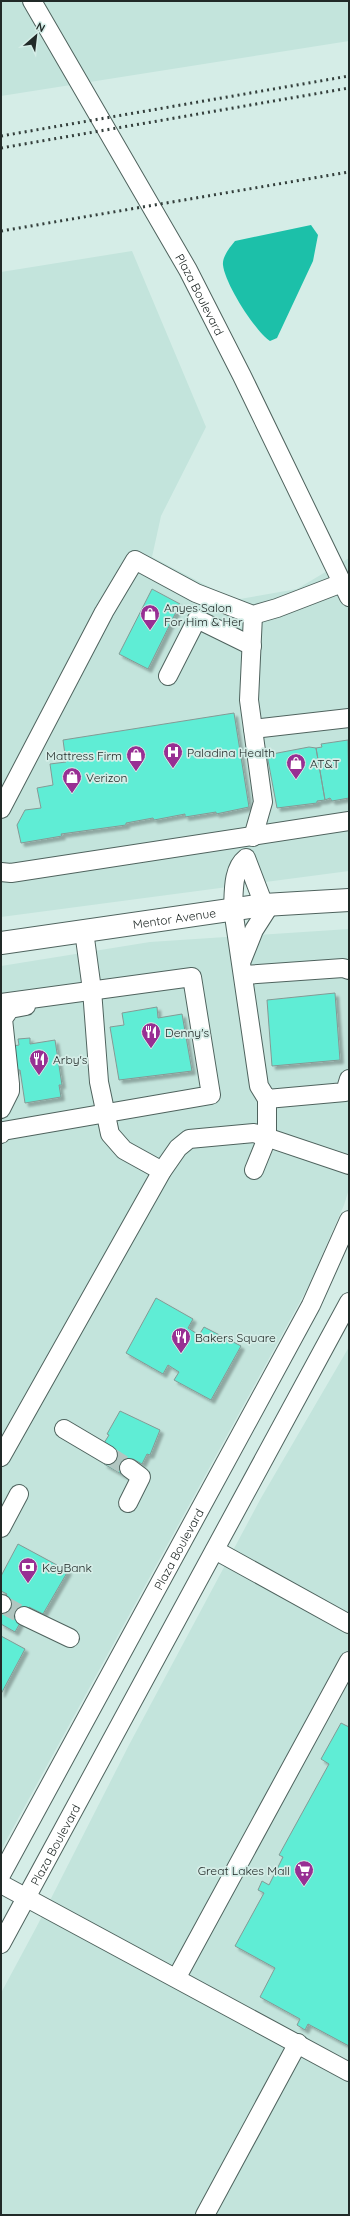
<svg xmlns="http://www.w3.org/2000/svg" width="350" height="2216" viewBox="0 0 350 2216" font-family="Quicksand,sans-serif">
  <style>
    .built { fill: #c3e4dc }
    .water { fill: #1cc0a9 }
    .building { fill: #5fedd5; stroke: #849a95; filter: url(#shadow) }
    .lines { fill: none; stroke-linecap: round; stroke-linejoin: round }
    .minor-tunnel { stroke: #b1c6c1; stroke-width: 18; stroke-dasharray: 18 9; stroke-linecap: butt }
    .minor-casing { stroke: #4f635e; stroke-width: 20 }
    .major-casing { stroke: #4f635e; stroke-width: 24 }
    .minor { stroke: #fff; stroke-width: 18 }
    .major { stroke: #fff; stroke-width: 22 }
    .rail { stroke: #343f3c; stroke-width: 3; stroke-dasharray: 2 4; stroke-linecap: butt }
    .labels { text-anchor: middle; dominant-baseline: central; stroke-width: 3.5; stroke-linejoin: round; paint-order: stroke }
    .street-label { font-size: 12px; fill: #212a28; stroke: #d5ede7 }
    .poi-label { font-size: 12px; fill: #212a28; stroke: #d5ede7; text-anchor: start }
  </style>
  <defs>
    <filter id="shadow"><feDropShadow dx="3.5" dy="3.5" stdDeviation="1" flood-color="#0004"/></filter>
  </defs>
  <rect width="100%" height="100%" fill="#d5ede7"/>
  <path class="built" d="M1,1H349V41L1,96Z
    M132,251L206,427L161,516L152,557L234,600L297,589L349,558V871L1,917V272Z
    M349,929V1189L344,1205L308,1287L1,1850V966L150,942Z
    M349,1347V2215H1V1993L37,1926L129,1745L261,1498Z"/>
  <path class="water" d="M311,225L318,235L313,261L277,338L270,341C255,331 225,284 223,265C222,257 230,247 235,241Z"/>
  <path class="building" d="M152,589L180,604L148,669L119,654Z
    M234,713L249,807L216,814V812L185,817V814L154,820L153,818L126,823V825L61,834L62,836L21,843L17,825L25,810L41,808L37,788L53,785L50,764L66,762L63,740Z
    M348,740L349,798L332,801L330,798L325,800L316,748L322,747L321,744Z
    M309,747L316,748L325,800L317,801V803L277,808L267,755Z
    M335,993L340,1060L272,1066L267,1000Z
    M157,1007L158,1018L182,1014L192,1071L119,1080L110,1027L124,1025L122,1013Z
    M30,1038V1044L55,1040L62,1085H59L61,1097L25,1103L20,1070H14L13,1046L19,1045L18,1039Z
    M156,1298L193,1319L188,1328L199,1335L204,1327L241,1346L211,1400L174,1380L179,1372L168,1365L163,1374L126,1353Z
    M120,1411L160,1430L150,1455L147,1454L142,1464L133,1459L125,1476L104,1464L112,1447L104,1443L109,1435L107,1434Z
    M18,1544L68,1571L43,1614L29,1607L15,1632L1,1624V1605L7,1594L1,1591V1576Z
    M1,1636L25,1649L1,1694Z
    M341,1723L349,1727V2046L308,2024L305,2030L297,2025L300,2019L260,1997L275,1968L235,1946L264,1893L258,1890L262,1881L269,1885L283,1857L279,1855L329,1764L321,1759Z"/>
  <g class="lines">
    <path class="minor-tunnel" d="M108,1455L129,1468
      M2,1604L24,1616"/>
    <defs>
      <g id="minor">
        <path id="s1" d="M32,1L188,270L242,376L349,597"/>
        <path d="M168,676L197,619L252,646"/>
        <path d="M253,729L349,718"/>
        <path d="M1,809L104,612L135,560L196,593L253,615L277,608L342,583"/>
        <path d="M253,837L263,802L249,700L253,615"/>
        <path d="M1,872L11,873L349,821"/>
        <path d="M264,905L246,858C232,869 234,893 233,909L259,1086L267,1099L345,1092L349,1079"/>
        <path d="M84,931L92,990L99,1082L110,1134L124,1150L162,1171"/>
        <path d="M242,960L254,930L270,905"/>
        <path d="M244,975L343,968L349,970"/>
        <path d="M1,1003L192,977L211,1095L3,1131L1,1134"/>
        <path d="M1,1109L10,1091V1084L3,1019L10,1009L26,1006"/>
        <path d="M254,1170L267,1138V1099"/>
        <path d="M64,1429L108,1455"/>
        <path d="M1,1457L162,1171L178,1148L189,1139L254,1133L349,1165"/>
        <path d="M128,1503L141,1477L129,1468"/>
        <path d="M1,1528L19,1494"/>
        <path d="M215,1550L349,1624"/>
        <path d="M1,1604H2"/>
        <path d="M24,1616L70,1638"/>
        <path id="s2" d="M1,1875L311,1305L349,1220"/>
        <path d="M1,1884L349,2072"/>
        <path id="s3" d="M1,1944L349,1302"/>
        <path d="M177,1977L349,1661"/>
        <path d="M205,2215L298,2043"/>
      </g>
      <g id="major">
        <path id="s4" d="M1,943L264,905L349,900"/>
      </g>
    </defs>
    <use href="#minor" class="minor-casing"/>
    <use href="#major" class="major-casing"/>
    <use href="#minor" class="minor"/>
    <use href="#major" class="major"/>
    <path class="rail" d="M1,136L349,76
      M1,148L349,88
      M1,231L349,172"/>
  </g>
  <defs>
    <symbol id="shop-pin" viewBox="-11 -11 22 30"><path d="M0 17L-7.5 6A9.5 9.5 0 1 1 7.5 6Z" fill="#982f93" stroke="#d5ede7"/><path d="M-5-2.5h2.3a2.7 3.5 0 0 1 5.4 0H5L5.5 6h-11ZM-1.5-2.5h3a1.5 2.3 0 0 0-3 0Z" fill="#fff"/></symbol>
    <symbol id="hospital-pin" viewBox="-11 -11 22 30"><path d="M0 17L-7.5 6A9.5 9.5 0 1 1 7.5 6Z" fill="#982f93" stroke="#d5ede7"/><path d="M-5-5h3v3.5h4V-5h3V5h-3V1.5h-4V5h-3Z" fill="#fff"/></symbol>
    <symbol id="restaurant-pin" viewBox="-11 -11 22 30"><path d="M0 17L-7.5 6A9.5 9.5 0 1 1 7.5 6Z" fill="#982f93" stroke="#d5ede7"/><path d="M-5-6h1v4h1v-4h1v4h1v-4h1v5L-1.5 .5V6h-2V.5L-5-1ZM5-6V6H3V1.5H1.5Q1.5-4 5-6Z" fill="#fff"/></symbol>
    <symbol id="bank-pin" viewBox="-11 -11 22 30"><path d="M0 17L-7.5 6A9.5 9.5 0 1 1 7.5 6Z" fill="#982f93" stroke="#d5ede7"/><path d="M-6-4H6V4H-6ZM0-2.3a2.3 2.3 0 1 0 0 4.6a2.3 2.3 0 1 0 0-4.6Z" fill="#fff"/></symbol>
    <symbol id="supermarket-pin" viewBox="-11 -11 22 30"><path d="M0 17L-7.5 6A9.5 9.5 0 1 1 7.5 6Z" fill="#982f93" stroke="#d5ede7"/><path d="M-6-5.5h2.5l.6 2H6L4.5 2H-2.5L-4.4-4H-6ZM-1.5 3.2a1.3 1.3 0 1 0 .1 0ZM3 3.2a1.3 1.3 0 1 0 .1 0Z" fill="#fff"/></symbol>
  </defs>
  <g fill-rule="evenodd">
    <use href="#shop-pin" x="139" y="603" width="22" height="30"/>
    <use href="#hospital-pin" x="162" y="741" width="22" height="30"/>
    <use href="#shop-pin" x="125" y="744" width="22" height="30"/>
    <use href="#shop-pin" x="285" y="752" width="22" height="30"/>
    <use href="#shop-pin" x="61" y="766" width="22" height="30"/>
    <use href="#restaurant-pin" x="140" y="1021" width="22" height="30"/>
    <use href="#restaurant-pin" x="28" y="1048" width="22" height="30"/>
    <use href="#restaurant-pin" x="170" y="1326" width="22" height="30"/>
    <use href="#bank-pin" x="17" y="1556" width="22" height="30"/>
    <use href="#supermarket-pin" x="293" y="1859" width="22" height="30"/>
  </g>
  <g class="labels">
    <g class="street-label">
      <text stroke="none"><textPath href="#s1" startOffset="338">Plaza Boulevard</textPath></text>
      <text stroke="none"><textPath href="#s4" startOffset="175">Mentor Avenue</textPath></text>
      <text stroke="none"><textPath href="#s2" startOffset="371">Plaza Boulevard</textPath></text>
      <text stroke="none"><textPath href="#s3" startOffset="113">Plaza Boulevard</textPath></text>
    </g>
    <g class="poi-label">
      <text x="164" y="607">Anyes Salon<tspan x="164" dy="14">For Him &amp; Her</tspan></text>
      <text x="187" y="752">Paladina Health</text>
      <text x="122" y="755" text-anchor="end">Mattress Firm</text>
      <text x="310" y="763">AT&amp;T</text>
      <text x="86" y="777">Verizon</text>
      <text x="165" y="1032">Denny's</text>
      <text x="53" y="1059">Arby's</text>
      <text x="195" y="1337">Bakers Square</text>
      <text x="42" y="1567">KeyBank</text>
      <text x="290" y="1870" text-anchor="end">Great Lakes Mall</text>
    </g>
  </g>
  <rect width="350" height="2216" fill="none" stroke="#212a28" stroke-width="4"/>
  <g transform="translate(36 36) rotate(28)" stroke="#d5ede7" stroke-width="3" paint-order="stroke">
  <path d="M0-3L7 15L0 10L-7 15Z" fill="#212a28"/>
  <text y="-6" font-size="11" font-weight="bold" text-anchor="middle" fill="#212a28">N</text>
  </g>
</svg>
